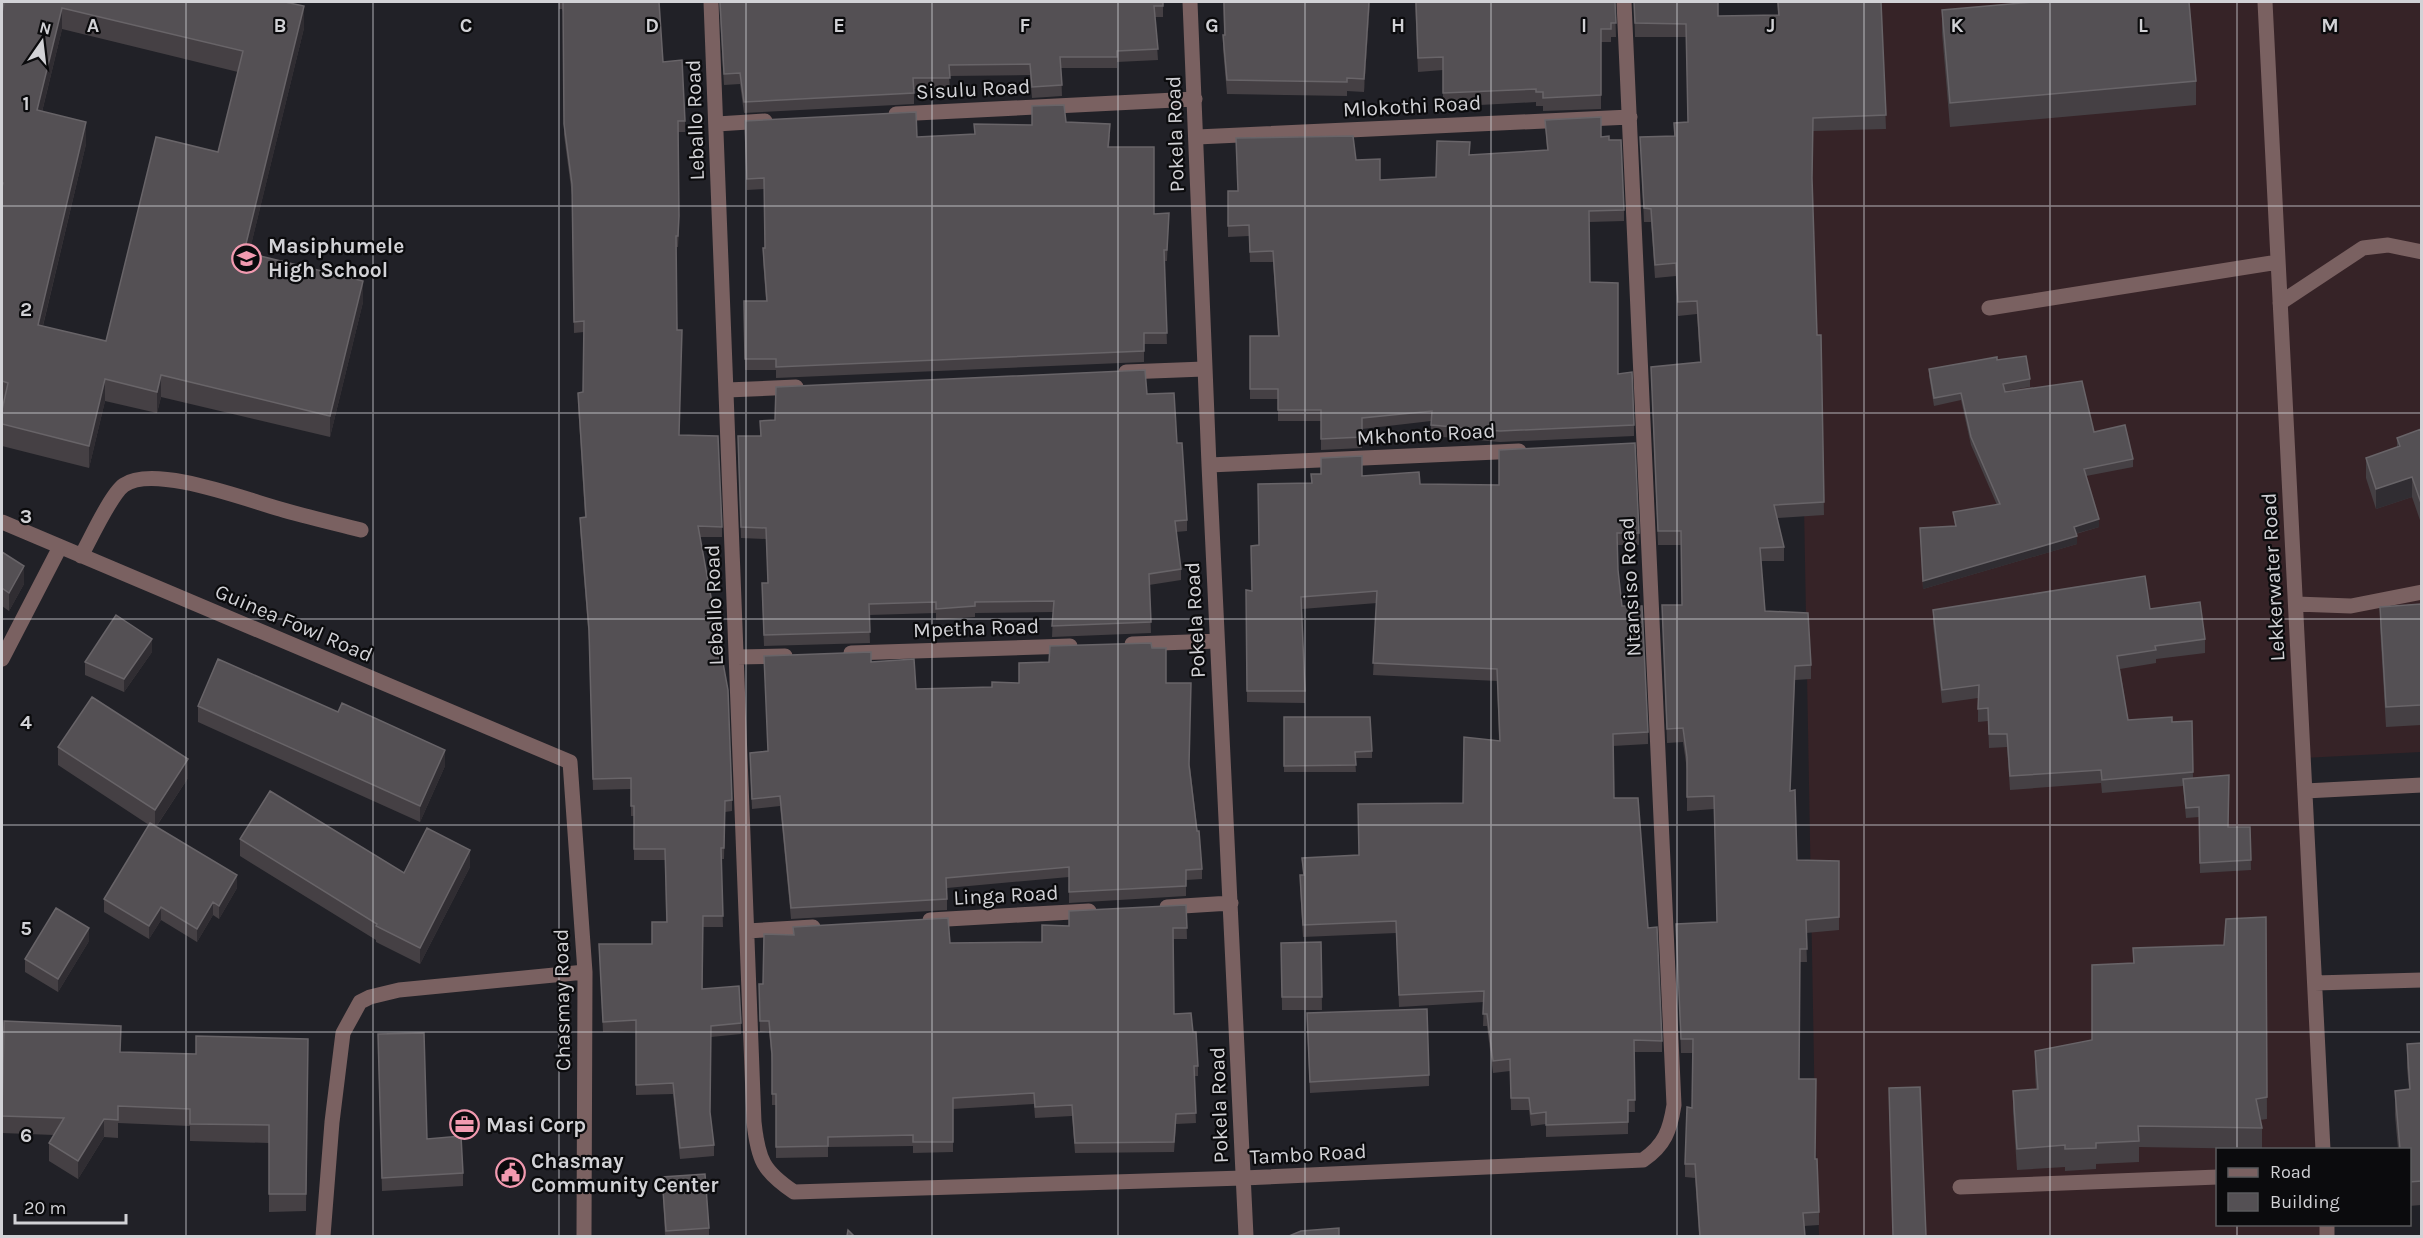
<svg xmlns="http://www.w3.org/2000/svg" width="2423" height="1238" viewBox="0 0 2423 1238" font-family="Karla,sans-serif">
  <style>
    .industrial { fill: #362327 }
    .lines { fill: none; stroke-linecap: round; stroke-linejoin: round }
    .minor { stroke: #7a6161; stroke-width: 15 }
    .wall { fill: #454044; fill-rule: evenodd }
    .shaded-wall { fill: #302d32 }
    .building { fill: #545054; stroke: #686468; stroke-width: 1.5; fill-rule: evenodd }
    .grid { fill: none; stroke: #d2d2d6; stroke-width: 1.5; stroke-opacity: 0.55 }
    .labels { text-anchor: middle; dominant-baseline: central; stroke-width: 4.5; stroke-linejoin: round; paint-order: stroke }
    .street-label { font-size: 21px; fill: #d2d2d6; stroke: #0b0b0d }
    .poi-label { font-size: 21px; font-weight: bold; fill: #d2d2d6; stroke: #0b0b0d; text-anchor: start }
    .grid-label { font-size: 20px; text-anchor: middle; font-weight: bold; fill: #d2d2d6; stroke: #0b0b0d; stroke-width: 4.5; stroke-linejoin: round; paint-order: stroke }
  </style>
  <rect width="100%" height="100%" fill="#212127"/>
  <path class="industrial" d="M1795,2H2421V752L2303,758L2323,1149L2218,1150V1224L2327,1225V1236H1819L1815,1120Z"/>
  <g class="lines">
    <path class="minor" d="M711,2L754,1122C758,1160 763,1171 794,1192L1243,1178L1643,1160C1665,1145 1670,1130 1674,1105L1624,2
      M1190,2L1209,465L1246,1236
      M2265,2L2323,1150
      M896,114L1195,99
      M717,124L765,121
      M1197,137L1630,117
      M2280,303L2363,248L2388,245L2422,252
      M1989,308L2278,262
      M1126,372L1204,369
      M727,390L796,387
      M1209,465L1519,451
      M2,522L570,762L585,972L584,1236
      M81,556C90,540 111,494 124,485C154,464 247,500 280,509C307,517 334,523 361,530
      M2296,604L2351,606L2422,592
      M1132,644L1217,641
      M851,653L1070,646
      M737,657L785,656
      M2,659L60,547
      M2305,791L2422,785
      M1167,907L1231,903
      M930,920L1089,911
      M747,931L813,927
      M2315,983L2422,980
      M1960,1187L2218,1177
      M2327,1224V1236
      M323,1236L332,1122L343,1033L360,1002L370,997L399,990L585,972"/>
  </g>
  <path class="wall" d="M4,2L304,28L249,253L363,302L330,437L161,397L157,413L105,401L89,468L2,446V410L3,403H2V13ZM62,29L238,72L218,152L106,341L43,326L86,144L42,112Z
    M559,2H659L663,62L685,121V132H678L679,227L678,247H676L679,435L722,527V537H700L732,800V811L725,812L724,859H721L723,927H703V989L741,1023V1034L711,1037L710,1112L714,1145V1156L680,1159L673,1094L636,1095V1031L603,1032L599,944H652L666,922L665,860H634V816H631V789L593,790L589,641L580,529V518L585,517L578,404V393L583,392L584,332L574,333L572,195L564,135V14L562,9H559Z
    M719,2H1163V17H1155L1158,60L1117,62V68H1061L1062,96L1032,98L1030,75L949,76L950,89H914V104L744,113L740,84L724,85Z
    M1223,2H1370L1364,92L1347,91V96L1227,94L1223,49V35H1224Z
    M1415,2H1615L1616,37H1611V42H1601V109L1543,111V106H1536V102L1443,107V70L1418,72Z
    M1634,2H1718V16L1778,15L1777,2H1881L1886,129L1813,131L1812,183L1817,335H1821L1824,515L1777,518L1784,547V561H1761L1765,611L1811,665V679L1795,680L1790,791L1797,860L1839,861V930L1806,933L1807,962H1800L1799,1079L1815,1159L1819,1212V1225L1804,1226L1805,1236H1699L1695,1178L1685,1177V1164L1692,1108L1693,1053H1681L1676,924L1717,922L1714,809L1687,811V770L1683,742L1667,743L1662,605H1682L1681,545H1658L1651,367L1700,362L1697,314L1678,316L1676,276L1655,278L1651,222H1644L1640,137L1674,136V123L1688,122L1686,37H1635Z
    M1942,10L2196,81V105L1950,127L1942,33Z
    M1545,120L1601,137L1624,210V221L1589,222L1590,282L1634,425V436L1500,442L1431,436V421L1362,429V448L1321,450V421H1278V399H1250V336H1278L1273,262H1250L1249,236L1228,237V191H1237L1356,160L1380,180L1436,177L1470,155L1547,150Z
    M745,121L917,137L974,134L1032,125L1066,122L1110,135L1109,147L1154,214L1169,213L1167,261H1164L1167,344H1144V362L776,378V370H745L744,301H766L763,260V248H765L764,189L747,190Z
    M1997,360L2030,379V387L2006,391L2094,432L2133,459V467L2086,476L2099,527L2076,534L2077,544L1923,589L1920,528L1955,526L1953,512L1997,505L1971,445L1961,400L1934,406L1929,376V369Z
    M1147,394L1177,443L1187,520V531L1176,532L1181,569V580L1149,585L1151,633L1052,637L1053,612L975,613V617L936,620V613L869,615L870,643L764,646L762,594L768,583L766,539L741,538L738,447L760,436V421Z
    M2421,429V523L2412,497L2376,509L2366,478V458L2397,447V438Z
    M1311,474L1362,476L1420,484L1639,533V545H1617L1618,570L1622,606L1648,732V744L1613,746L1614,798L1648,928L1662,1041V1052H1634L1635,1112H1628V1134L1546,1137V1124L1531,1126L1529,1110H1511L1510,1071L1493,1073L1487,1026H1483L1484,1002L1399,1007L1396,933L1303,937L1300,887V875H1303L1302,858L1359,855L1463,803L1499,741L1497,681L1373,675L1377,603L1302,609L1305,703L1247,702L1246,590L1252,591L1251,546L1259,545L1311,483Z
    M2,552L24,584L9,611L2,606Z
    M2421,604V725L2386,727L2380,627V607Z
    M2150,609L2205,639V653L2156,659V663L2120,669L2128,720L2172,722L2192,721L2193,778L2229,827H2250L2251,870L2200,873L2199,817L2186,818L2183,786L2102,793L2101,783L2010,790L2007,747L1989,748L1988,721L1978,722V698L1942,703L1933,624V610Z
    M1152,648L1166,683L1190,766L1202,869V879L1186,880V896L1069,903V877L947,888V910L791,919L780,806L752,809L750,764L768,752L871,662L916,689L992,687L1019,683L1049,662Z
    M152,652L124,692L85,675V662Z
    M198,706L445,766L420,822L198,722Z
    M1284,717L1372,751V758H1355L1356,772H1284Z
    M58,747L188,778L156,827L237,888L219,919L213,915L197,942L161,920L149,939L104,912V899L149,825L58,765Z
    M240,839L404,873L470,867L420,964L376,942V940L240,856Z
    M1186,905L1187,939H1173L1174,1014L1193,1032L1198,1066V1076H1194L1196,1123L1176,1124L1174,1152L1075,1153L1072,1116L1035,1118L1034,1104L953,1109V1152L913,1153V1146L828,1147V1157L776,1158V1105H772V1064L769,1031L760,1032L759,995L763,984L793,935V927L950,943L1042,942L1069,926Z
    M2266,917L2267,1119L2260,1120L2262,1128V1149L2139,1147V1162L2096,1164V1169L2065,1171V1167L2017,1170L2013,1112V1091L2036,1089L2035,1073V1051L2092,1040L2133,963V948L2224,945Z
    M89,941L58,992L25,972V959Z
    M1321,942L1322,1010H1282L1281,943Z
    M1307,1025L1429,1075V1086L1310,1093Z
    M308,1039L306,1211L269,1212V1143L190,1141V1126L118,1123V1138L104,1137L78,1179L49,1161V1143L54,1135L2,1133V1097L121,1052L196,1054Z
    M2421,1043V1205L2409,1206V1149H2398L2395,1115V1091L2409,1089L2407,1068V1044Z
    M378,1047L427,1139L463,1173V1186L382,1191Z
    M662,1177L709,1228V1236H665Z"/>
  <path class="shaded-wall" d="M1369,2H1370L1364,92V79Z
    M304,6V28L244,274V252Z
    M62,8V29L37,132V110Z
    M86,122V144L38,346V325Z
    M363,281V302L330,437V416Z
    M161,375V397L157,413V392Z
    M105,379V401L89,468V446Z
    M2412,477V497L2376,509V489Z
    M2099,519V527L2074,534V527Z
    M2077,536V544L1923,589V581Z
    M24,566V584L9,611V593Z
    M152,639V652L124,692V679Z
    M445,750V766L420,822V806Z
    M188,759V778L155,828V810Z
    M470,850V867L420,964V948Z
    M237,875V888L219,919V906Z
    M213,902V915L197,942V929Z
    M161,907V920L149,939V926Z
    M89,928V941L58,992V979Z
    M104,1119V1137L78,1179V1161Z"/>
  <path class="building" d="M4,2H285L304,6L244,252L363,281L330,416L161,375L157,392L105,379L89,446L2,424V410L8,383L2,381V187L3,183L2,182V13ZM62,8L243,51L218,152L156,137L106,341L38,325L86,122L37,110Z
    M563,2H659L663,62L682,60L685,121H678L679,216L678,236H676L677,330H682L679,435L718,436L722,527L698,526L728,690L732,800L725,801L724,848H721L723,916H703L702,989L739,986L741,1023L711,1026L710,1112L714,1145L680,1148L673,1083L636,1085V1020L603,1022L599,944H652V922H667L665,849H634V806H631V778L593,779L589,630L580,518L586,517L578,393L583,392L584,321L574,322L572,184L564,124Z
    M720,2H1163V6H1154L1158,49L1117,51V57H1060L1062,85L1032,87L1030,64L949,65L950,78H913L914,93L744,102L740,73L724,74Z
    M1224,2H1369L1364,79L1347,78V82L1227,80L1223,35H1225Z
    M1416,2H1615L1616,23H1611V29H1601V95L1543,98V92H1536V89L1443,93V57L1418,58Z
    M1634,2H1718V16L1779,15L1778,2H1881L1886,115L1813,118L1812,178L1817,335H1821L1824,502L1774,505L1784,547L1760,548L1765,611L1808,613L1811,665L1795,666L1790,791L1795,790L1797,860L1839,861V917L1806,920L1807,949H1800L1799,1079H1816L1815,1159H1817L1819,1212L1803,1213L1805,1236H1700L1695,1164H1685L1687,1107L1692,1108L1693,1039H1681L1676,924L1717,922L1714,796L1687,797V757L1683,728L1667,729L1662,605H1682L1681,531H1658L1651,367L1701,362L1697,301L1678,302L1676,263L1655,265L1651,209L1644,208L1640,137L1675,136L1674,123L1688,122L1686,24L1635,23Z
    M2033,2H2189L2196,81L1950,103L1942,10Z
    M1064,105L1066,122L1110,124L1108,147H1154V214L1169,213L1167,250H1164L1167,333H1144V351L776,367V359H745L744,301H767L763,248H765L764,178L747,179L745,121L916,112L917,137L975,134L974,124L1032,125V106Z
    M1601,117V137L1609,136V140H1621L1624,210L1589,211L1590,282L1618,283V374L1632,372L1634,425L1500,431L1431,425L1432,411L1362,418V437L1321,439V410H1278V389H1250V336H1279L1273,251L1250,252L1249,225L1228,226V191H1238L1236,138L1353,136L1356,160L1380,159V180L1436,177L1437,141L1470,142L1469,155L1548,150L1545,120Z
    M2026,356L2030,379L2003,384L2005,392L2082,381L2094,432L2125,425L2133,459L2084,469L2099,519L2074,527L2077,536L1923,581L1920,528L1956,526L1953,512L2000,504L1971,437L1961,393L1934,398L1929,369L1997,357V360Z
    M1145,370L1147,394L1174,393L1177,443H1182L1187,520L1175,521L1181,569L1149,574L1151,622L1052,626L1054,601L975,602V606L936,609V602L869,604L870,632L764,635L762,583H768L766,528L741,527L738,436H761L760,421L775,420L776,387Z
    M2421,429V503L2412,477L2376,489L2366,458L2400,446L2397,438Z
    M1635,443L1639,533H1617L1618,570L1622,606H1642L1648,732L1613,734L1614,798H1638L1648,928L1657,927L1662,1041L1634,1040L1635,1100H1628V1122L1546,1125V1112L1531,1114L1529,1098H1511L1510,1059L1493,1061L1487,1014H1483L1484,991L1399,995L1396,921L1303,925L1300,875H1304L1302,858L1359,855L1358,804L1463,803L1464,737L1500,741L1497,669L1373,663L1377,591L1301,597L1305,691H1247L1246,590L1252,591L1251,546L1259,545L1258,484L1312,483L1311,474H1321V458L1362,456V476L1419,472L1420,484L1499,485V450Z
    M2,552L24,566L9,593L2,588Z
    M2145,576L2150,609L2200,602L2205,639L2155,646L2156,650L2117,656L2128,720L2172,717V722L2192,721L2193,772L2102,780L2101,770L2010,776L2007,734H1989L1988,708L1978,709L1979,685L1942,690L1933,610Z
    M2421,604V705L2386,707L2380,607Z
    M116,615L152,639L124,679L85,662Z
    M1151,643L1152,648H1166V683H1191L1189,765L1197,831H1199L1202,869L1186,870V886L1069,892V867L946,878L947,899L791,908L780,796L752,799L750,753L768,751L764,656L871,652V662L914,659L916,689L992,687V682L1019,683V663L1049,662L1050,646Z
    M218,659L338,712L342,703L445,750L420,806L198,706Z
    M92,697L188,759L155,810L58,747Z
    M1284,717H1370L1372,751L1355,752L1356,765L1284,766Z
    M2229,775L2228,827H2250L2251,860L2200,863L2199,807L2186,808L2183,779Z
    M270,791L404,873L427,828L470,850L420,948L376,926L377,924L240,839Z
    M150,823L237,875L219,906L213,902L197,929L161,907L149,926L104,899Z
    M1186,905L1187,928H1173L1174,1014L1191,1013L1193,1032H1196L1198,1066H1194L1196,1113L1176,1114L1174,1142L1075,1143L1072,1105L1035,1107L1034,1093L953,1098V1142H913V1135L828,1137V1146L776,1147V1094H772V1054L769,1021H760L759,984H763L764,934L794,935L793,927L948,918L950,943L1042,942V925L1069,926V911Z
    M56,908L89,928L58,979L25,959Z
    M2266,917L2267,1097L2256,1099L2262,1128L2138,1126L2139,1141L2096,1143V1148L2065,1149V1145L2017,1149L2013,1091L2038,1089L2035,1051L2092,1040V965L2134,963L2133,948L2224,945L2226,919Z
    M1321,942L1322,997H1282L1281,943Z
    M1427,1009L1429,1075L1310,1082L1307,1013Z
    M4,1021L121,1026L120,1052L196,1054V1036L308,1039L306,1194H269V1125L190,1124V1109L118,1106V1120L104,1119L78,1161L49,1143L64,1118L2,1116Z
    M424,1033L427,1139L461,1136L463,1173L382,1178L378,1034Z
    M2421,1043V1181L2409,1182V1149H2400L2395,1091L2410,1089L2407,1044Z
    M1920,1087L1926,1236H1893L1889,1088Z
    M705,1174L709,1228L666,1231L662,1177Z
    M1339,1228V1236H1289L1301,1231Z
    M848,1230L854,1236H847Z"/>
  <path class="grid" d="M186,2V1236M373,2V1236M559,2V1236M746,2V1236M932,2V1236M1118,2V1236M1305,2V1236M1491,2V1236M1677,2V1236M1864,2V1236M2050,2V1236M2237,2V1150M2,206H2422M2,413H2422M2,619H2422M2,825H2422M2,1032H2422M2237,1224V1236"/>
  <defs>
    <symbol id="school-ring" viewBox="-11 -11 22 22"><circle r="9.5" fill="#0b0b0d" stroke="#f29ab0" stroke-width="1.5"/><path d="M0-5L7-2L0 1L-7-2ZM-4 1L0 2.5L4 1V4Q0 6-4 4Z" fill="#f29ab0"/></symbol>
    <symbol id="office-ring" viewBox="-11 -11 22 22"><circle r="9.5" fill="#0b0b0d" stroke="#f29ab0" stroke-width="1.5"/><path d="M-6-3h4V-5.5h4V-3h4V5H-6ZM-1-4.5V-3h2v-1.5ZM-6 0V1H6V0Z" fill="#f29ab0"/></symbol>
    <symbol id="civic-ring" viewBox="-11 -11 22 22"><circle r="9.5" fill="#0b0b0d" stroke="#f29ab0" stroke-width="1.5"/><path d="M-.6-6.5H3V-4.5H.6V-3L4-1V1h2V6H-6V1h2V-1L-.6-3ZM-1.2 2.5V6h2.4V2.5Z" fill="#f29ab0"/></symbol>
  </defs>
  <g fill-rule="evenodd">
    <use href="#school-ring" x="230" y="242" width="33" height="33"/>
    <use href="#office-ring" x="448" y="1108" width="33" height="33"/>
    <use href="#civic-ring" x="494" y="1156" width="33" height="33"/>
  </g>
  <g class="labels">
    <g class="street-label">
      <text transform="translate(973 89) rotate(-3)">Sisulu Road</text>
      <text transform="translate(1412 106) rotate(-3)">Mlokothi Road</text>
      <text transform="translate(695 120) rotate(-92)">Leballo Road</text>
      <text transform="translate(1175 134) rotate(-92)">Pokela Road</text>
      <text transform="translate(1426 434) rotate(-3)">Mkhonto Road</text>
      <text transform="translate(2273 577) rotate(-93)">Lekkerwater Road</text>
      <text transform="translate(1630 587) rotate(-93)">Ntansiso Road</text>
      <text transform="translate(714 605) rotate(-92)">Leballo Road</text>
      <text transform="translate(1195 620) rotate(-93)">Pokela Road</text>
      <text transform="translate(294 623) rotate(23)">Guinea Fowl Road</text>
      <text transform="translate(976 628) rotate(-2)">Mpetha Road</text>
      <text transform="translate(1006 895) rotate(-3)">Linga Road</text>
      <text transform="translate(562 1000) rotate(-91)">Chasmay Road</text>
      <text transform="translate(1219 1105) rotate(-92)">Pokela Road</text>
      <text transform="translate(1308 1154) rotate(-3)">Tambo Road</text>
    </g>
    <g class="poi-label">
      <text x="268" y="246">Masiphumele<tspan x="268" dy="24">High School</tspan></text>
      <text x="486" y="1125">Masi Corp</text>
      <text x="531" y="1161">Chasmay<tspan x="531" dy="24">Community Center</tspan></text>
    </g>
  </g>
  <g class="grid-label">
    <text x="93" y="32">A</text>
    <text x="280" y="32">B</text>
    <text x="466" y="32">C</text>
    <text x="652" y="32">D</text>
    <text x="839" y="32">E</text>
    <text x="1025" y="32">F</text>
    <text x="1212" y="32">G</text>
    <text x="1398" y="32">H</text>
    <text x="1584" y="32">I</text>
    <text x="1771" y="32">J</text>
    <text x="1957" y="32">K</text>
    <text x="2143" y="32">L</text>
    <text x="2330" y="32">M</text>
    <text x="26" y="110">1</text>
    <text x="26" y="316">2</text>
    <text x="26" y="523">3</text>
    <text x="26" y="729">4</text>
    <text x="26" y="935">5</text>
    <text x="26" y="1142">6</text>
  </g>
  <rect width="2423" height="1238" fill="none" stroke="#d2d2d6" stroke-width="6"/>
  <rect x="2216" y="1148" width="195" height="78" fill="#0b0b0d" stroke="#5b5b5d" stroke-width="1.5"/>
  <rect x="2228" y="1168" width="30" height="9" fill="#7a6161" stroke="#5b5b5d" stroke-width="1.5"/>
  <text x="2270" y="1178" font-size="18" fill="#d2d2d6">Road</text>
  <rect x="2228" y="1193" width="30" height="18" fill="#545054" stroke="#5b5b5d" stroke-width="1.5"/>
  <text x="2270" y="1208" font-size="18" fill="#d2d2d6">Building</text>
  <g transform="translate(42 42) rotate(14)" stroke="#0b0b0d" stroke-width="4.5" paint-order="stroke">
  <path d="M0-4.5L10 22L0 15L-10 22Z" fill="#d2d2d6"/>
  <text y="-9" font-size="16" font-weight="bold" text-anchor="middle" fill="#d2d2d6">N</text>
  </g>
  <path d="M15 1214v9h111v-9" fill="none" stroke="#d2d2d6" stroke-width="3"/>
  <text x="24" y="1214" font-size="18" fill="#d2d2d6" stroke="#0b0b0d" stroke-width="4.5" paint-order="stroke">20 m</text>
</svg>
